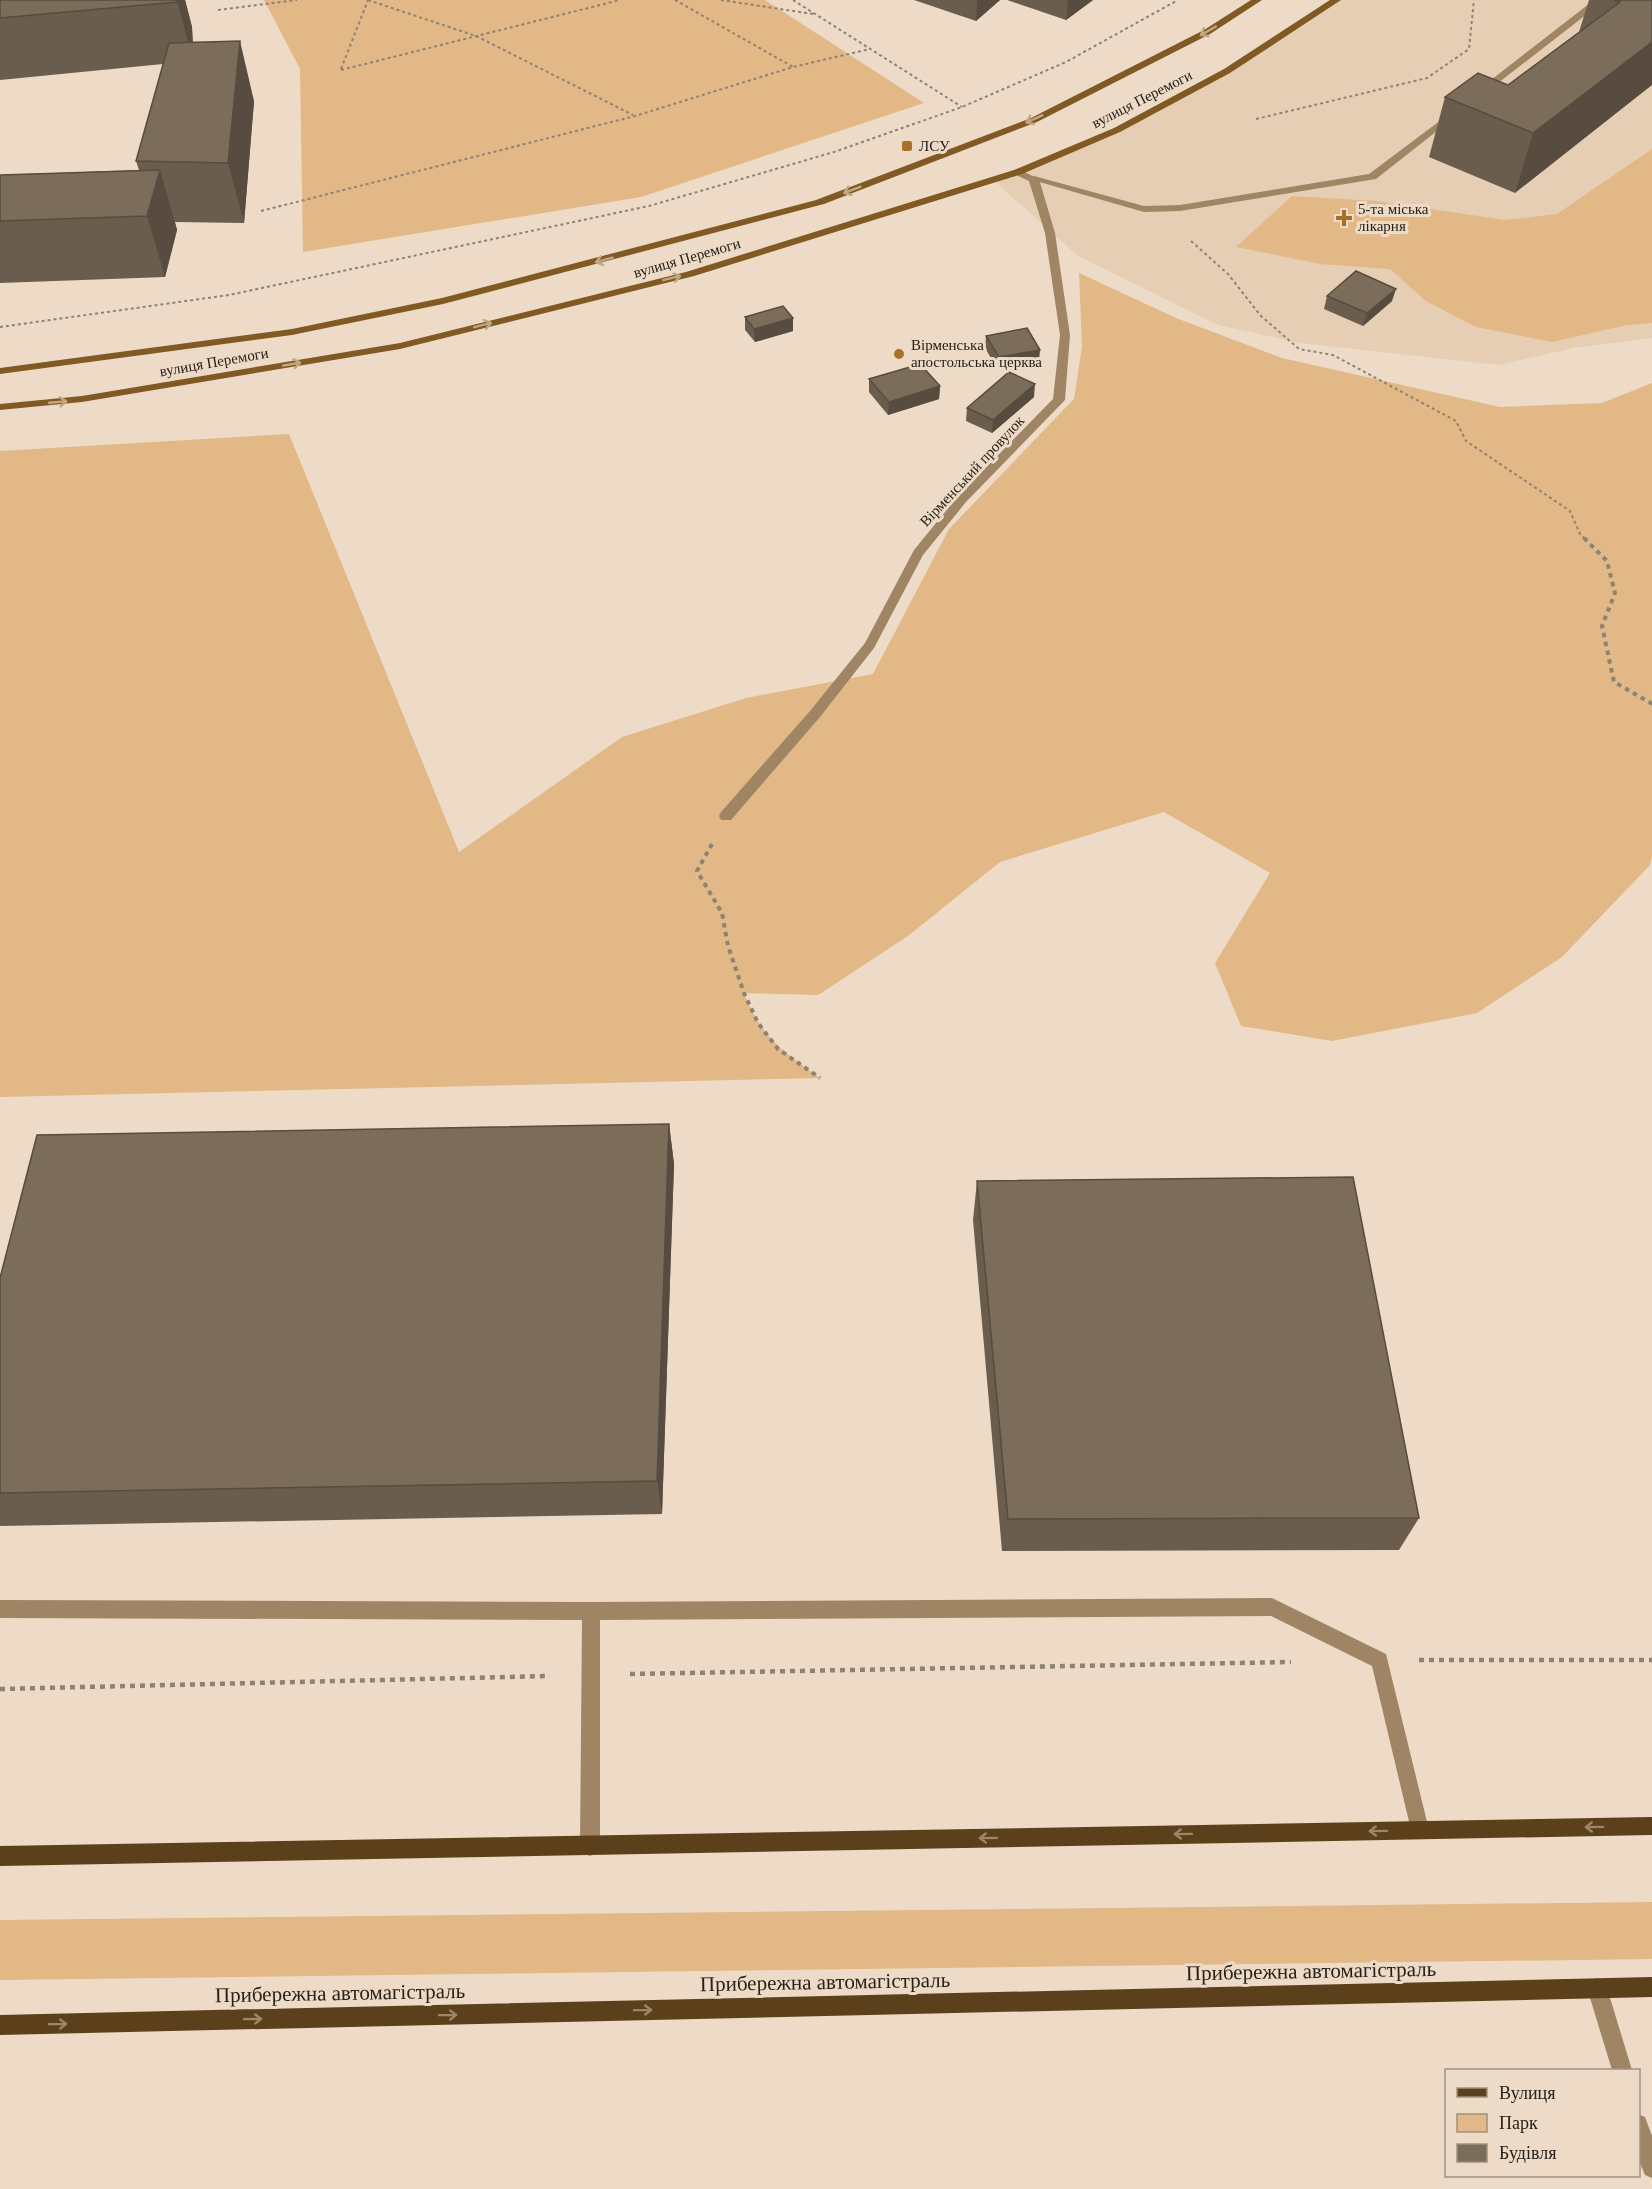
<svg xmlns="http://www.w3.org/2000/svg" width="1652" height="2189" viewBox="0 0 1652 2189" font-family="'Times New Roman',serif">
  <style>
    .built { fill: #e5ceb4 }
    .green { fill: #e1b886 }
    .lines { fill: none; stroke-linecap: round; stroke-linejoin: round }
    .path-far2 { stroke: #8e8273; stroke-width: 2; stroke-dasharray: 3 3; stroke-linecap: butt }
    .path-far1 { stroke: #8e8273; stroke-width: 4; stroke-dasharray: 4.5 4.5; stroke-linecap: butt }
    .path { stroke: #8e8273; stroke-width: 4.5; stroke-dasharray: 5 5; stroke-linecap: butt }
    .lane { fill: #a08564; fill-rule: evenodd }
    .street { fill: #a08564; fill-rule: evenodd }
    .secondary { fill: #815923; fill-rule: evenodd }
    .primary { fill: #5c401b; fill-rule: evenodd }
    .wall { fill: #6b5d4d }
    .shaded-wall { fill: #574c3f }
    .building { fill: #7c6c5a; stroke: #574c3f; stroke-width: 1.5 }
    .oneway { stroke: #c2a785 }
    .oneway2 { stroke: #9d8668 }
    .poi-dot { fill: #a6722a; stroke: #eddbc7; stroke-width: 2 }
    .labels { text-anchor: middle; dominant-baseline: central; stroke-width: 6; stroke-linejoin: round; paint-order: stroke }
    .far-street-label { font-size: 15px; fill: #272119; stroke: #eddbc7 }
    .far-poi-label { font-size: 15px; fill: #272119; stroke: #eddbc7; text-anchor: start }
    .near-street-label { font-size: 21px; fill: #272119; stroke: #eddbc7 }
  </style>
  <rect width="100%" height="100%" fill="#eddbc7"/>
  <path class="built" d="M1336,0H1652V338L1573,348L1499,365L1300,343L1218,325L1078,256L993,180L1117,130L1227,71Z"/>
  <path class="green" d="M264,0H765L924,103L641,197L303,252L300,69Z
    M1652,149V323L1627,325L1552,342L1476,327L1426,301L1390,269L1320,264L1236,247L1292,196L1376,201L1505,220L1557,214Z
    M1079,273L1176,318L1282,358L1500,407L1602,403L1652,383V856L1650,865L1562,957L1477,1013L1332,1041L1241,1026L1215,963L1270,873L1164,812L1000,862L908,936L818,995L744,993C762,1038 782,1051 820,1078L0,1097V451L289,434L459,852L622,737L746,698L873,674L949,529L1074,399L1082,346Z
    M1652,1902V1959L0,1980V1920Z"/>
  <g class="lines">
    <path class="path-far2" d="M368,0L476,36L633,115
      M675,0L793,67
      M721,0L813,14
      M793,0L962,107
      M218,10L297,0
      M341,69L368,0
      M341,70L620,0
      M1256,119L1427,78L1469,49L1474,0
      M261,211L635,116L793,67L870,49
      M1191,241L1228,274L1260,315L1299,349L1333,355L1456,421L1466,441L1570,511L1580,534L1586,540
      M0,327L229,295L649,206L834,152L962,107L1066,62L1178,0"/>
    <path class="path-far1" d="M1584,538L1607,561L1615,593L1602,626L1614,682L1651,703L1652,706
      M712,844L697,871L722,913L728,946L744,993L758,1023L778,1049L820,1078"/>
    <path class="path" d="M1419,1660H1652
      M630,1674L1291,1662
      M0,1689L550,1676"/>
    <path class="lane" d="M1594,0H1605L1484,94H1478V90Z
      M1453,111L1458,114L1456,116L1376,179L1180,211L1144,212L1029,179L1034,176L1144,206L1180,205L1369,174Z
      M1272,1598L1386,1654L1429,1830L1427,1837L1420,1839L1413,1837L1411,1830L1372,1666L1271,1616L600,1620V1846L597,1853L590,1856L583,1853L580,1846L582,1620L0,1618V1600L591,1602Z
      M1597,1978L1604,1981L1607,1988L1632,2070H1612L1587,1988L1590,1981Z
      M1638,2114L1645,2117L1652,2136V2178L1645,2175L1638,2158Z"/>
    <path class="street" d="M1018,169L1039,179L1055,233L1070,335L1065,400L966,502L923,555L874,648L820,717L731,820H721L719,816L721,812L810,711L865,643L914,550L958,496L1053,399L1060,335L1045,233L1029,181L1014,174L1013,172Z"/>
    <path class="secondary" d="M1251,0H1262L1210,34L1037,122L824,204L443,304L292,335L0,374V368L292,329L442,298L816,200L1031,118L1204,30Z
      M1330,0H1341L1230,73L1120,132L1022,174L694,276L400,349L82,402L0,410V404L82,396L400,343L686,272L1014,170L1114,128L1224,69Z"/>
    <path class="primary" d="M1652,1817V1835L0,1866V1846Z
      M1652,1977V1997L0,2035V2015Z"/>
  </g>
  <path class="wall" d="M0,0H185L192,27L193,42L254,101L244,223L175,222L177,230L165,277L0,283V175L139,170L136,161L163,64L0,80Z
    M914,0H1000L976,21Z
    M1007,0H1093L1066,20Z
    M1589,0H1652L1515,193L1429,157L1445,97L1508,85L1579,32Z
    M1327,296L1392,301L1363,326L1324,309Z
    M745,317L793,331L755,342L745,330Z
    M986,336L1039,362L998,370L985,348Z
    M869,379L940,386L939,399L888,415L869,392Z
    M1034,397L992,433L966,421L967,408Z
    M669,1124L674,1164L662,1514L0,1526V1278Z
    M977,1181L1419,1518L1399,1550L1002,1551L973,1220Z"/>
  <path class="shaded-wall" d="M177,0H185L192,27L193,61Z
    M977,0H1000L976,21Z
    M1068,0H1093L1066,20Z
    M240,41L254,101L244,223L228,163Z
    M1652,42V85L1515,193L1533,133Z
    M160,170L177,230L165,277L147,216Z
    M1396,289L1392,301L1363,326L1367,313Z
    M793,318V331L755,342L754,329Z
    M1040,350L1039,362L998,370L999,357Z
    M1035,384L1034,397L992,433L993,420Z
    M940,386L939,399L888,415L889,402Z
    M669,1124L674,1164L662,1514L657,1481Z"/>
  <path class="building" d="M0,0H177V2L0,18Z
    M1614,0H1652V42L1533,133L1445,97L1478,73L1508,85L1620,2Z
    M240,41L228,163L136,161L169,43Z
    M160,170L147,216L0,221V175Z
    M1356,271L1396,289L1367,313L1327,296Z
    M783,306L793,318L754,329L745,317Z
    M1027,328L1040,350L999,357L986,336Z
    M920,364L940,386L889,402L869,379Z
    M1009,372L1035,384L993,420L967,408Z
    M669,1124L657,1481L0,1493V1278L37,1135Z
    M1353,1177L1419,1518L1008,1519L977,1181Z"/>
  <defs><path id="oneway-shaft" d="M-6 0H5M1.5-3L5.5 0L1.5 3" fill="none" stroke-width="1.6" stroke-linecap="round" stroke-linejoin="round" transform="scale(1.5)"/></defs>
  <g class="oneway">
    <use href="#oneway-shaft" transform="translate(1208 31) rotate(150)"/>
    <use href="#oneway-shaft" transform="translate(1034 119) rotate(156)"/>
    <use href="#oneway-shaft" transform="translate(852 190) rotate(159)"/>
    <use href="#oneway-shaft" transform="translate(604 260) rotate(165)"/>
    <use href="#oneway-shaft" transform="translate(672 278) rotate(-14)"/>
    <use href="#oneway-shaft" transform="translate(483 325) rotate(-14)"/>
    <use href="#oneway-shaft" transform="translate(292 364) rotate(-10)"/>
    <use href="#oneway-shaft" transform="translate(58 402) rotate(-5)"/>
  </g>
  <g class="oneway2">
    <use href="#oneway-shaft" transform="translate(1594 1827) rotate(179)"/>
    <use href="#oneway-shaft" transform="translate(1378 1831) rotate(179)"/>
    <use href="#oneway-shaft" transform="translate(1183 1834) rotate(179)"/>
    <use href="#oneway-shaft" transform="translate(988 1838) rotate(179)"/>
    <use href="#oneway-shaft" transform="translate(643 2010) rotate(-1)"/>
    <use href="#oneway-shaft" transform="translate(448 2015) rotate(-1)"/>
    <use href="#oneway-shaft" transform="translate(253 2019) rotate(-1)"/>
    <use href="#oneway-shaft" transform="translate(58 2024) rotate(-1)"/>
  </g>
  <g class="poi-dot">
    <rect x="901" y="140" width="12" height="12" rx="3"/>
    <path d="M1341 209h6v6h6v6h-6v6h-6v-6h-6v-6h6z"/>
    <circle cx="899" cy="354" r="6"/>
  </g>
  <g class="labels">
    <g class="far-street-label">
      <text transform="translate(1142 99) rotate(-27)">вулиця Перемоги</text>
      <text transform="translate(687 258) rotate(-16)">вулиця Перемоги</text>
      <text transform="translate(214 362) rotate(-10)">вулиця Перемоги</text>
      <text transform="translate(972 471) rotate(-47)">Вірменський провулок</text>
    </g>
    <g class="far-poi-label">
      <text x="919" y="146">ЛСУ</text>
      <text x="1358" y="209">5-та міська<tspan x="1358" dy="17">лікарня</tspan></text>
      <text x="911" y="345">Вірменська<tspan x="911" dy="17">апостольська церква</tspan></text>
    </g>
    <g class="near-street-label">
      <text transform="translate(1311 1971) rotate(-1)">Прибережна автомагістраль</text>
      <text transform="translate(825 1982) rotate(-1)">Прибережна автомагістраль</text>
      <text transform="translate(340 1993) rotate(-1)">Прибережна автомагістраль</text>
    </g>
  </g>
  <rect x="1445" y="2069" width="195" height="108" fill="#eddbc7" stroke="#9e9181" stroke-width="1.5"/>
  <rect x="1457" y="2088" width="30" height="9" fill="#5c401b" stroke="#9e9181" stroke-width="1.5"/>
  <text x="1499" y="2099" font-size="18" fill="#272119">Вулиця</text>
  <rect x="1457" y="2114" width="30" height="18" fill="#e1b886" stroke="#9e9181" stroke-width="1.5"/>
  <text x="1499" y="2129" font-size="18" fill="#272119">Парк</text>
  <rect x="1457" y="2144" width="30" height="18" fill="#7c6c5a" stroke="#9e9181" stroke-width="1.5"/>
  <text x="1499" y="2159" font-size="18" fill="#272119">Будівля</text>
</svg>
